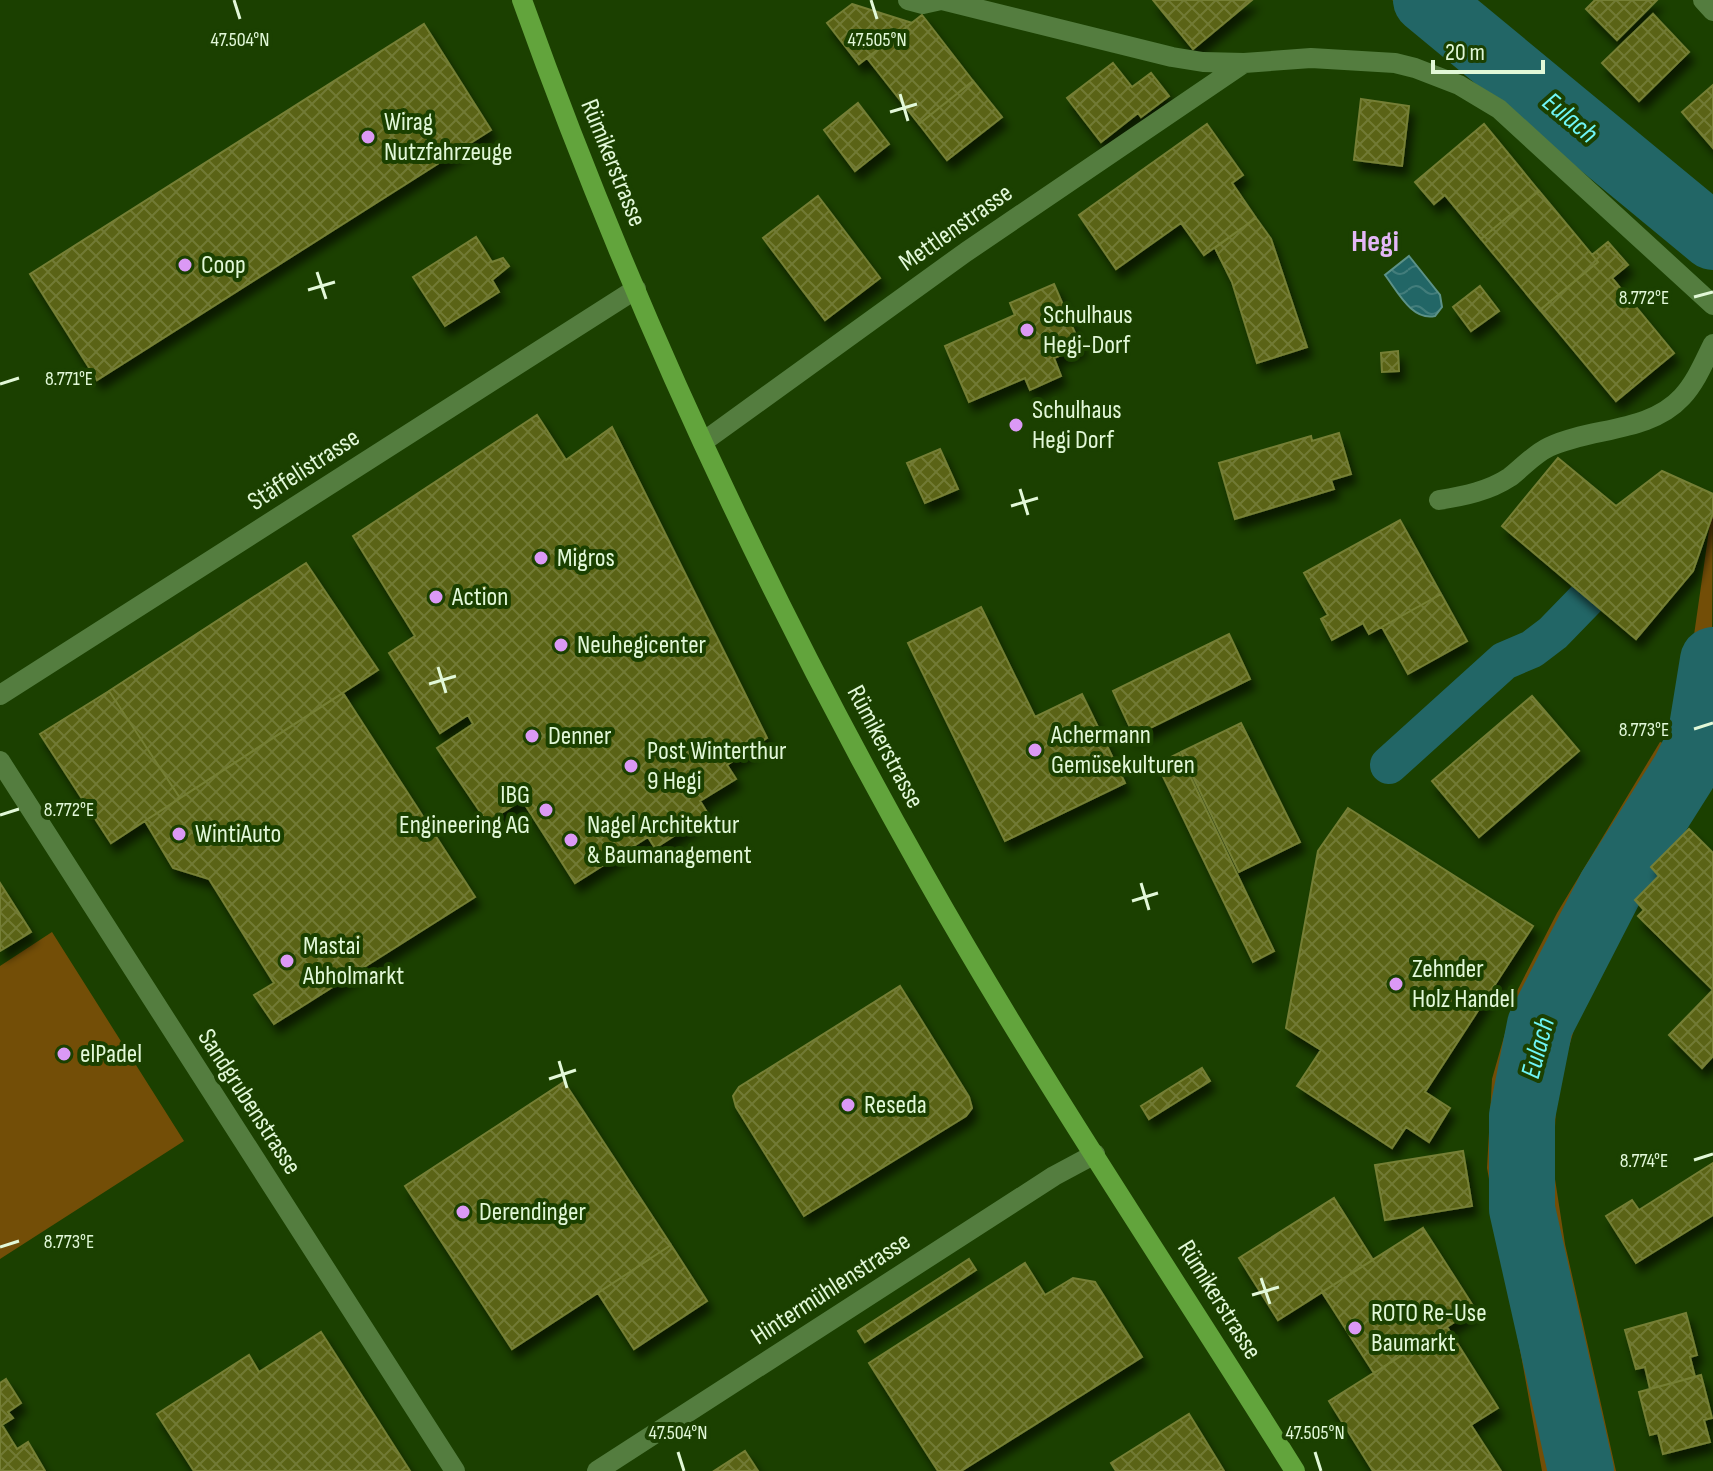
<svg xmlns="http://www.w3.org/2000/svg" width="1713" height="1471" viewBox="0 0 1713 1471" font-family="'Sofia Sans Condensed',sans-serif">
  <style>
    .grass { fill: #734e07 }
    .water { fill: url(#water-waves); stroke: #5c9288; stroke-width: 2 }
    .lines { fill: none; stroke-linecap: round; stroke-linejoin: round }
    .canal { stroke: #266; stroke-width: 38 }
    .river { stroke: #266; stroke-width: 66 }
    .building { fill: url(#building-cross-hatch); stroke: #757f36; stroke-width: 2; filter: url(#shadow) }
    .street { stroke: #547d3f; stroke-width: 20 }
    .secondary { stroke: #62a43c; stroke-width: 20 }
    .ticks { fill: none; stroke: #e2f8d8; stroke-width: 3 }
    .poi-dot { fill: #db99f5; stroke: #1b4000; stroke-width: 3 }
    .labels { text-anchor: middle; dominant-baseline: central; stroke-width: 8; stroke-linejoin: round; paint-order: stroke }
    .poi-label { font-size: 26px; fill: #e2f8d8; stroke: #1b4000; text-anchor: start }
    .street-label { font-size: 26px; fill: #e2f8d8; stroke: #1b4000 }
    .water-label { font-size: 28px; font-style: italic; fill: #6ff6f7; stroke: #1b4000 }
    .quarter-label { font-size: 30px; font-weight: bold; fill: #e4b7f7; stroke: #1b4000 }
    .ticks-label { font-size: 20px; text-anchor: middle; fill: #e2f8d8; stroke: #1b4000; stroke-width: 8; stroke-linejoin: round; paint-order: stroke }
  </style>
  <defs>
    <pattern id="water-waves" width="16" height="10" patternUnits="userSpaceOnUse" patternTransform="scale(2)"><rect width="16" height="10" fill="#266"/><path d="M0 5q4-4 8 0t8 0" fill="none" stroke="#427d7b"/></pattern>
    <pattern id="building-cross-hatch" width="8" height="8" patternUnits="userSpaceOnUse" patternTransform="scale(2)"><rect width="8" height="8" fill="#5a6312"/><path d="M0 0l8 8M0 8l8-8" fill="none" stroke="#717a34"/></pattern>
    <filter id="shadow"><feDropShadow dx="5" dy="9" stdDeviation="4" flood-color="#0009"/></filter>
  </defs>
  <rect width="100%" height="100%" fill="#1b4000"/>
  <path class="grass" d="M1392,0H1457L1466,6L1713,226V264L1442,35Z
    M1713,502L1711,760L1630,899L1580,1009L1557,1088L1553,1166L1565,1244L1616,1471H1542L1487,1168L1492,1079L1517,991L1557,913L1660,742L1678,747Z
    M52,932L184,1141L0,1259V966Z"/>
  <path class="water" d="M1409,256L1440,295L1442,307L1435,316C1412,321 1398,292 1385,275Z"/>
  <g class="lines">
    <path class="canal" d="M1389,765L1504,661L1532,649L1553,633L1587,598"/>
    <path class="river" d="M1426,0L1713,237
      M1581,1471L1522,1209V1116L1540,1025L1610,889L1684,772L1700,740L1713,660"/>
  </g>
  <path class="building" d="M1153,0H1252L1193,49Z
    M1595,0H1657L1617,40L1586,9Z
    M852,4L912,23L859,64L827,23Z
    M1653,14L1689,52L1639,101L1602,63Z
    M922,15L973,81L919,124L867,58Z
    M424,24L491,130L97,380L30,274Z
    M1113,63L1132,87L1151,73L1169,96L1141,117L1138,113L1101,142L1067,98Z
    M973,81L1002,117L947,160L919,124Z
    M1713,85V148L1682,112Z
    M1361,99L1409,106L1402,166L1354,160Z
    M858,103L889,144L855,171L824,130Z
    M1207,124L1243,175L1232,183L1256,218L1204,255L1181,223L1116,269L1079,215Z
    M1484,124L1539,191L1481,239L1445,195L1434,204L1415,182Z
    M1539,191L1598,262L1540,310L1481,239Z
    M818,196L880,278L825,320L763,238Z
    M1256,218L1271,239L1307,347L1257,363L1232,282L1215,248Z
    M476,237L492,262L503,258L509,266L492,280L499,292L445,326L413,277Z
    M1608,242L1628,265L1612,278L1674,353L1616,401L1540,310L1598,262L1592,255Z
    M1054,284L1081,347L1054,358L1061,376L1030,390L1025,378L969,402L945,346L1015,315L1010,303Z
    M1480,286L1499,311L1471,331L1453,307Z
    M1398,351L1399,371L1382,372L1381,353Z
    M537,415L566,460L612,427L767,738L727,765L736,779L700,801L708,814L655,848L648,837L575,883L522,800L487,822L437,748L473,724L468,715L440,733L389,653L415,636L353,536Z
    M1339,433L1351,474L1331,480L1334,489L1235,519L1219,463L1311,436L1312,441Z
    M940,449L958,489L925,503L907,463Z
    M1558,458L1616,506L1662,471L1713,494V513L1693,571L1636,639L1502,526Z
    M1400,520L1441,594L1369,634L1363,623L1332,640L1321,619L1328,615L1304,573Z
    M306,563L378,670L180,798L109,691Z
    M1441,594L1467,641L1408,674L1382,627Z
    M981,607L1035,717L1082,694L1125,783L1005,841L908,643Z
    M1229,634L1250,679L1134,736L1113,691Z
    M109,691L180,798L111,843L40,734Z
    M343,693L475,897L274,1024L254,995L274,983L209,879L173,868L145,821Z
    M1532,696L1579,751L1479,837L1432,781Z
    M1241,723L1300,842L1239,872L1181,752Z
    M1179,753L1274,951L1253,962L1157,764Z
    M1348,808L1533,926L1425,1092L1450,1108L1429,1142L1406,1127L1392,1148L1297,1086L1321,1050L1286,1028L1318,851Z
    M1689,829L1713,853V1056L1702,1068L1669,1035L1713,990L1638,916L1644,910L1635,900L1659,876L1651,867Z
    M0,883L31,932L0,951Z
    M900,986L969,1097L972,1108L966,1116L804,1216L736,1107L733,1096L739,1087Z
    M1202,1068L1210,1081L1149,1119L1141,1106Z
    M564,1082L671,1245L512,1349L405,1186Z
    M1463,1151L1472,1206L1385,1220L1375,1165Z
    M1713,1163V1215L1636,1263L1606,1216L1632,1200L1639,1210Z
    M1334,1198L1373,1260L1278,1320L1239,1258Z
    M1423,1228L1475,1309L1374,1373L1322,1292Z
    M671,1245L707,1301L634,1349L598,1293Z
    M969,1259L976,1270L865,1342L858,1331Z
    M1025,1263L1045,1295L1073,1278L1095,1282L1142,1357L961,1471H938L869,1363Z
    M1686,1313L1697,1355L1690,1357L1695,1377L1650,1389L1645,1367L1636,1369L1625,1330Z
    M1447,1327L1498,1408L1471,1425L1501,1471H1373L1329,1401Z
    M321,1332L410,1471H194L157,1414L249,1355L259,1372Z
    M1701,1375L1712,1418L1704,1420L1710,1442L1663,1454L1658,1433L1650,1435L1639,1392Z
    M6,1379L21,1403L8,1412L13,1418L2,1425L17,1449L28,1442L45,1471H0V1383Z
    M1189,1414L1224,1471H1116L1111,1463Z
    M745,1451L758,1471H714Z"/>
  <g class="lines">
    <path class="street" d="M908,0L923,4L941,0
      M942,0L1172,57L1203,62L1244,63
      M1703,0L1713,11
      M703,442L966,252L1244,63L1311,58L1395,63L1415,68L1459,85L1499,109L1713,305
      M1439,500C1464,496 1489,491 1510,477C1523,467 1534,454 1549,447C1591,427 1649,433 1682,397C1696,382 1704,362 1713,344
      M0,695L636,289
      M0,761L455,1471
      M597,1471L1054,1176L1095,1154"/>
    <path class="secondary" d="M522,0C630,302 766,595 924,874C1039,1078 1171,1272 1295,1471"/>
  </g>
  <path class="ticks" d="M234,0L240,19M871,0L877,19M900,94L908,121M890,112L917,104M317,272L326,299M308,290L335,282M1694,297L1713,292M0,384L19,378M1020,489L1028,515M1011,506L1038,498M438,667L446,693M429,684L456,676M1694,729L1713,723M0,815L19,809M1141,883L1149,910M1132,901L1158,893M559,1061L567,1088M549,1079L576,1070M1694,1160L1713,1154M0,1247L19,1241M1261,1278L1270,1304M1252,1295L1279,1287M678,1452L684,1471M1315,1452L1321,1471"/>
  <g class="poi-dot">
    <circle cx="368" cy="137" r="8"/>
    <circle cx="185" cy="265" r="8"/>
    <circle cx="1027" cy="330" r="8"/>
    <circle cx="1016" cy="425" r="8"/>
    <circle cx="541" cy="558" r="8"/>
    <circle cx="436" cy="597" r="8"/>
    <circle cx="561" cy="645" r="8"/>
    <circle cx="532" cy="736" r="8"/>
    <circle cx="1035" cy="750" r="8"/>
    <circle cx="631" cy="766" r="8"/>
    <circle cx="546" cy="810" r="8"/>
    <circle cx="179" cy="834" r="8"/>
    <circle cx="571" cy="840" r="8"/>
    <circle cx="287" cy="961" r="8"/>
    <circle cx="1396" cy="984" r="8"/>
    <circle cx="64" cy="1054" r="8"/>
    <circle cx="848" cy="1105" r="8"/>
    <circle cx="463" cy="1212" r="8"/>
    <circle cx="1355" cy="1328" r="8"/>
  </g>
  <g class="labels">
    <g class="poi-label">
      <text x="384" y="122">Wirag<tspan x="384" dy="30">Nutzfahrzeuge</tspan></text>
      <text x="201" y="265">Coop</text>
      <text x="1043" y="315">Schulhaus<tspan x="1043" dy="30">Hegi-Dorf</tspan></text>
      <text x="1032" y="410">Schulhaus<tspan x="1032" dy="30">Hegi Dorf</tspan></text>
      <text x="557" y="558">Migros</text>
      <text x="452" y="597">Action</text>
      <text x="577" y="645">Neuhegicenter</text>
      <text x="1051" y="735">Achermann<tspan x="1051" dy="30">Gemüsekulturen</tspan></text>
      <text x="548" y="736">Denner</text>
      <text x="647" y="751">Post Winterthur<tspan x="647" dy="30">9 Hegi</tspan></text>
      <text x="530" y="795" text-anchor="end">IBG<tspan x="530" dy="30">Engineering AG</tspan></text>
      <text x="587" y="825">Nagel Architektur<tspan x="587" dy="30">&amp; Baumanagement</tspan></text>
      <text x="195" y="834">WintiAuto</text>
      <text x="303" y="946">Mastai<tspan x="303" dy="30">Abholmarkt</tspan></text>
      <text x="1412" y="969">Zehnder<tspan x="1412" dy="30">Holz Handel</tspan></text>
      <text x="80" y="1054">elPadel</text>
      <text x="864" y="1105">Reseda</text>
      <text x="479" y="1212">Derendinger</text>
      <text x="1371" y="1313">ROTO Re-Use<tspan x="1371" dy="30">Baumarkt</tspan></text>
    </g>
    <g class="street-label">
      <text transform="translate(613 163) rotate(68)">Rümikerstrasse</text>
      <text transform="translate(956 228) rotate(-35)">Mettlenstrasse</text>
      <text transform="translate(304 470) rotate(-33)">Stäffelistrasse</text>
      <text transform="translate(885 747) rotate(62)">Rümikerstrasse</text>
      <text transform="translate(249 1102) rotate(57)">Sandgrubenstrasse</text>
      <text transform="translate(831 1289) rotate(-33)">Hintermühlenstrasse</text>
      <text transform="translate(1219 1300) rotate(58)">Rümikerstrasse</text>
    </g>
    <g class="water-label">
      <text transform="translate(1570 118) rotate(40)">Eulach</text>
      <text transform="translate(1538 1048) rotate(-75)">Eulach</text>
    </g>
    <g class="quarter-label">
      <text x="1375" y="242">Hegi</text>
    </g>
  </g>
  <g class="ticks-label">
    <text x="240" y="46">47.504°N</text>
    <text x="877" y="46">47.505°N</text>
    <text x="1644" y="304">8.772°E</text>
    <text x="69" y="385">8.771°E</text>
    <text x="1644" y="736">8.773°E</text>
    <text x="69" y="816">8.772°E</text>
    <text x="1644" y="1167">8.774°E</text>
    <text x="69" y="1248">8.773°E</text>
    <text x="678" y="1439">47.504°N</text>
    <text x="1315" y="1439">47.505°N</text>
  </g>
  <path d="M1433 60v12h110v-12" fill="none" stroke="#e2f8d8" stroke-width="4"/>
  <text x="1445" y="60" font-size="24" fill="#e2f8d8" stroke="#1b4000" stroke-width="6" paint-order="stroke">20 m</text>
</svg>
